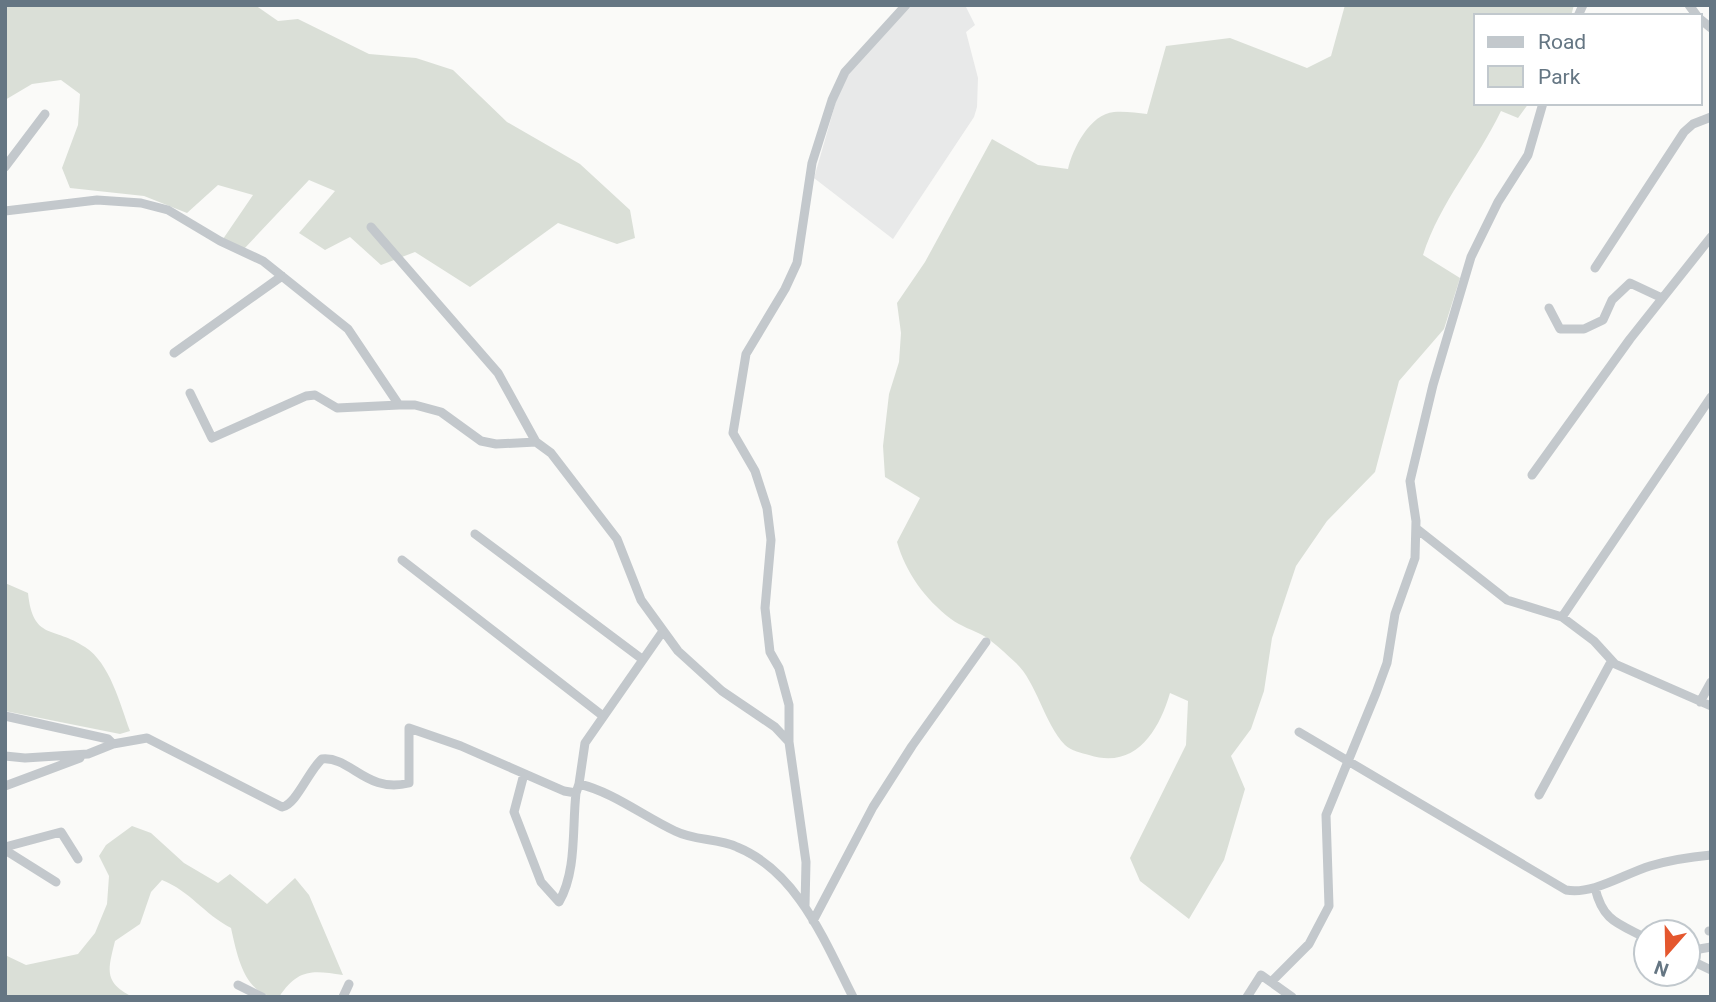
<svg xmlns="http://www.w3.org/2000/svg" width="1716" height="1002" viewBox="0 0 1716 1002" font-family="Roboto,sans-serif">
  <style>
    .built { fill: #e8e9e9 }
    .green { fill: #dadfd7 }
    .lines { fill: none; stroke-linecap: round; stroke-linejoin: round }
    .street { stroke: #c3c8cc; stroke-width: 9 }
  </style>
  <rect width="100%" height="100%" fill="#fafaf8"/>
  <path class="built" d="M910,5H965L975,25L966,32L978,78L977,107L974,117L893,239L814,178L837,98L849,73Z"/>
  <path class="green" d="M5,5H255L278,21L298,19L369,54L416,58L453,70L507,122L580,164L630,210L635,238L617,244L558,223L470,287L415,252L381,265L350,237L325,250L299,233L335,191L309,180L243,250L223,239L253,195L218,185L187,213L144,196L70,188L62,168L78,125L80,94L61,80L32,84L5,100Z
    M1345,5H1574L1571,16H1476V103H1529L1518,118L1501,111C1477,161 1440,202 1423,255L1460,278L1444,329L1399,381L1375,472L1327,521L1296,566L1272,638L1264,691L1251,729L1231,756L1245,789L1224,860L1189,919L1140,881L1130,858L1186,745L1188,701L1170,693C1159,731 1135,770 1089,755C1082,753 1071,751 1065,745C1044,723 1037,683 1016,663C1006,654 995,643 984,636C973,630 960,626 951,619C925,599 906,573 897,542L920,498L885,477L883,446L889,394L899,362L901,333L897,303L925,262L992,139L1038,165L1068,169C1073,148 1090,114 1114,112C1125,111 1137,113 1147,114L1166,46L1230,38L1307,68L1331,56Z
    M5,583L28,593C33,641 54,626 85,647C110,663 120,704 130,731L120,734L5,711Z
    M132,826L151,833L184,863L218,883L230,874L267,904L295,878L309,895L343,975C311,970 298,969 279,997C244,997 237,954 231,928C204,914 190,891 162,880L151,892L140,924L115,941C108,970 103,982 133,997H5V955L26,965L78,954L95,933L107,904L109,876L99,856L106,845Z"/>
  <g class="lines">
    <path class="street" d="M1689,5L1697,16
      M1578,16L1583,5
      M1700,19L1711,28
      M5,167L45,114
      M5,211L97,200L141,203L168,210L220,241L263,261L348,329L399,405H415L441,412L481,441L496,444L536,442L551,453L617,539L641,600L678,651L722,691L775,727L789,742L806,862L805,906
      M371,227L498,373L536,442
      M1595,268L1684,132L1693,124L1711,117
      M1549,308L1560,329H1584L1603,320L1612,300L1630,283L1662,298
      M174,353L282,276
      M190,393L212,438L306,396L315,395L337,408L399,405
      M1532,475L1630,339L1711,237
      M1417,529L1507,600L1562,617L1594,641L1615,664L1711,706
      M475,534L642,659
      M402,560L603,716
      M1562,617L1711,397
      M1700,702L1711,682
      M5,716L108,739L113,744
      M1299,732L1566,890C1593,895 1624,874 1650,866C1670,860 1690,857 1711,855
      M789,742V705L779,668L770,652L765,608L771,540L767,508L755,471L733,433L746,354L785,289L797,263L812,163L832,100L845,72L906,5
      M5,756L25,758L88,754L113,744L147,738L282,807C296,805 309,770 322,759C351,756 366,794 409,783V728L461,746L564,791L576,793L579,784C613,792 643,816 675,831C695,841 717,838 737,847C798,872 825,942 853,997
      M524,774L514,812L541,882L559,902C577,871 572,828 576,793
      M579,784L585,743L663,631
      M5,786L80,758
      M1539,795L1611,662
      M5,847L61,832L78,859
      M5,850L56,882
      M1595,888C1603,921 1617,923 1646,938
      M813,921L873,807L912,746L986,642
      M1709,931H1711
      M1688,951L1711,947
      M1688,959L1711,970
      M1272,981L1309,944L1329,906L1326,815L1376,693L1387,663L1395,614L1415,558L1416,521L1410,481L1433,385L1471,257L1498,202L1528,155L1543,103
      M238,985L262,997
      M343,997L349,984
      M1247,997L1261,975L1292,997"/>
  </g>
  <rect width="1716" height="1002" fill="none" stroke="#657683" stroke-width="14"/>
  <rect x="1474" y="14" width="228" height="91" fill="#ffffff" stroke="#c1c8cd" stroke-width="2"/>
  <rect x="1488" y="37" width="35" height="10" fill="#c3c8cc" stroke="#c1c8cd" stroke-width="2"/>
  <text x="1538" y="49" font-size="21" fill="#657683">Road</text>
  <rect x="1488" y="66" width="35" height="21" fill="#dadfd7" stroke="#c1c8cd" stroke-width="2"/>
  <text x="1538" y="84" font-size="21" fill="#657683">Park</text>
  <g transform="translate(1667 953) rotate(200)"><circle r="33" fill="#ffffff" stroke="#c1c8cd" stroke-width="2"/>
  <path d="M0-5L12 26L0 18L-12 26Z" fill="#e4572e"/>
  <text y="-10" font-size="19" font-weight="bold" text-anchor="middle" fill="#657683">N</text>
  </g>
</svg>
